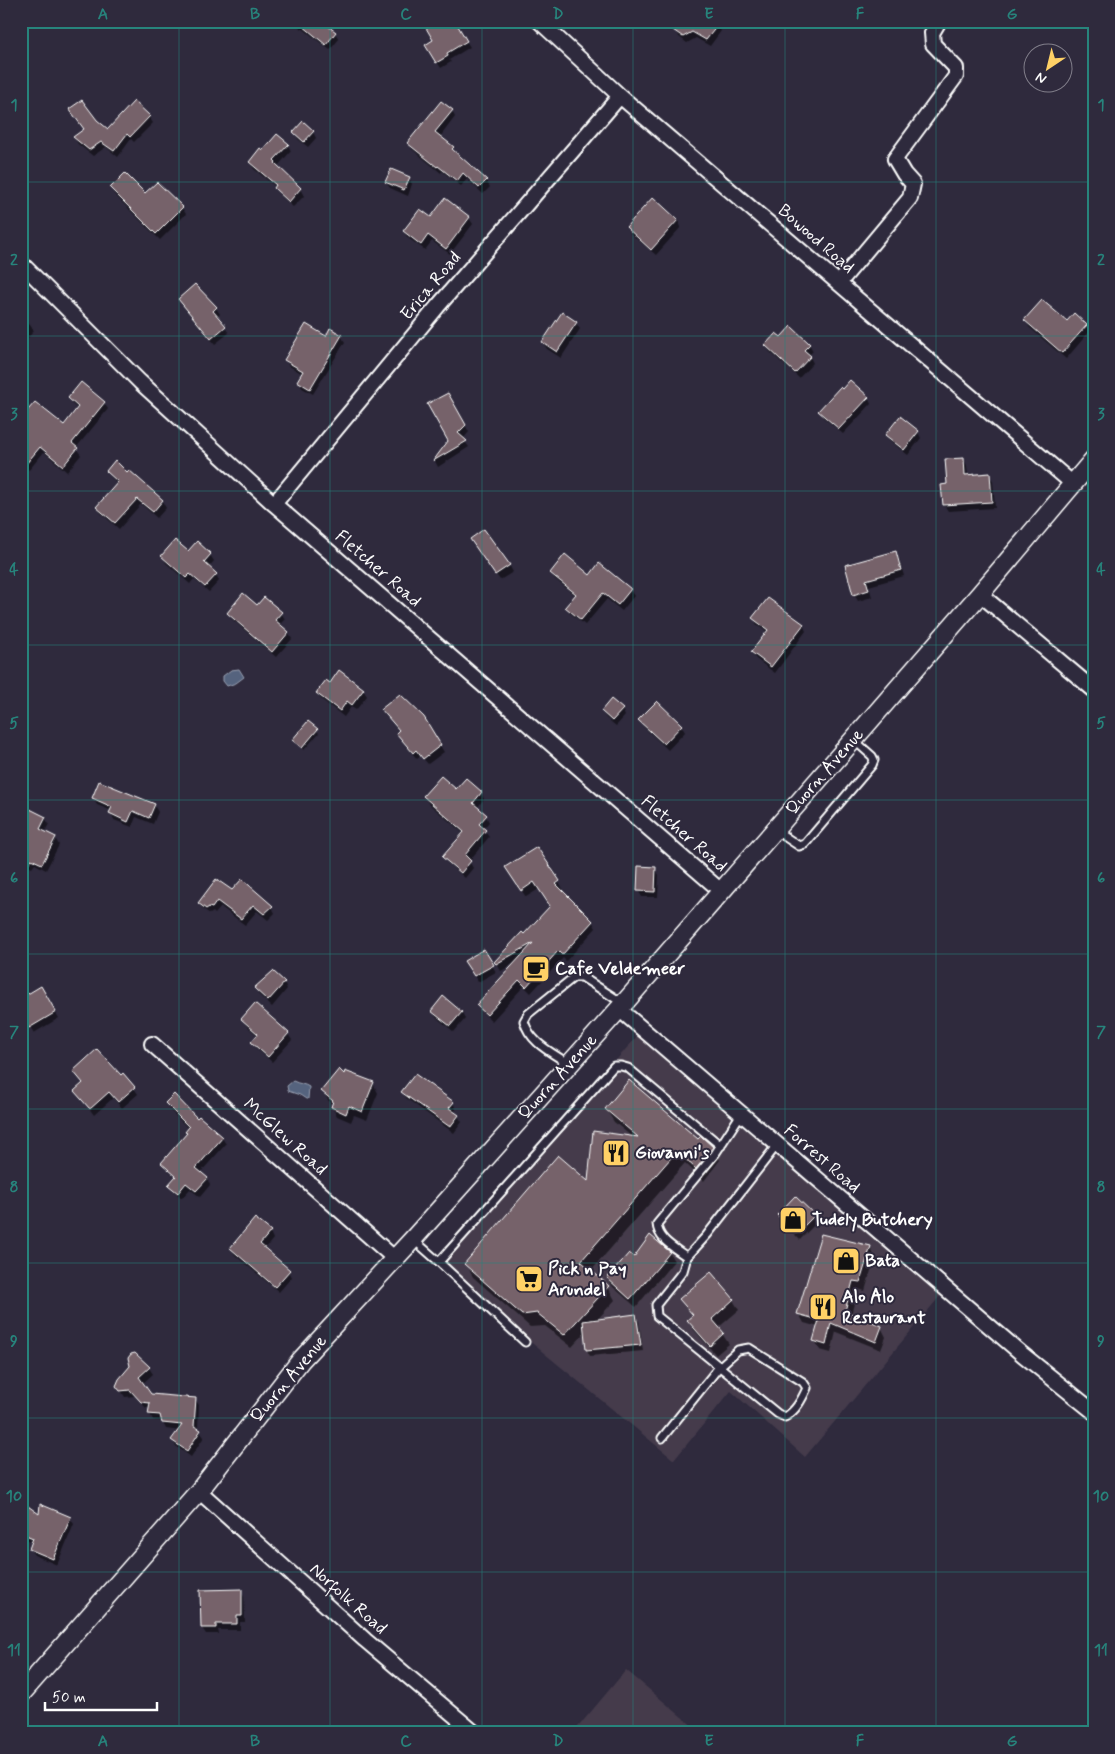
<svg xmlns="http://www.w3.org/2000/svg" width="1115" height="1754" viewBox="0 0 1115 1754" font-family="Mynerve,sans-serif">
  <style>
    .built { fill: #443b4b }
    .water { fill: #55637e; stroke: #99a1b2 }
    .shadow { fill: #0007 }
    .building { fill: #76626b; stroke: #fff }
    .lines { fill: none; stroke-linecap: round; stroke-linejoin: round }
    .service-casing { stroke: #fff; stroke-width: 11 }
    .minor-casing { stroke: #fff; stroke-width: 18 }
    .tertiary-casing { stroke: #fff; stroke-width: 21 }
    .service { stroke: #2f2a3d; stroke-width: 7 }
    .minor { stroke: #2f2a3d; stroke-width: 14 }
    .tertiary { stroke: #2f2a3d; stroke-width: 18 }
    .grid { fill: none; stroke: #27847c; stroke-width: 1; stroke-opacity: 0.55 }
    .labels { text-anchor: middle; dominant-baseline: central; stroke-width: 4; stroke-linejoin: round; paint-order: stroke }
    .street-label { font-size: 18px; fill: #fff; stroke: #2f2a3d }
    .poi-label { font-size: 18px; font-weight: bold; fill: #fff; stroke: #2f2a3d; text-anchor: start }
    .neatline { fill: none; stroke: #27847c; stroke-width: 2 }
    .grid-label { font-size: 16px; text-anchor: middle; font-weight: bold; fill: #27847c }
  </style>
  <rect width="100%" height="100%" fill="#2f2a3d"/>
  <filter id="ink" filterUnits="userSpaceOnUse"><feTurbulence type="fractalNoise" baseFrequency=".02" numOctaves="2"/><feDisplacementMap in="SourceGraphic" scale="10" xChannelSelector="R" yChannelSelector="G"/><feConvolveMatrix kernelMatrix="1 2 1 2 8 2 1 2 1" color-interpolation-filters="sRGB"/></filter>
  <g filter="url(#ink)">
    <path class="built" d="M639,1034L941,1295L805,1457L731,1391L674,1460L437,1265Z
      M626,1670L701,1733H573Z"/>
    <path class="water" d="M239,669L244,677L236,683L227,686L223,681V676L231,670Z
      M293,1081C299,1084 305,1084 309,1087L308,1099H306L300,1095L288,1091L287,1086Z"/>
    <path class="shadow" d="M295,21H319L335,33L339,39L330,50L302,28L301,29Z
      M668,21H714L721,31L710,46L696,38L687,43L678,36L674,27Z
      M459,30L470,47L449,60L451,62L441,68L426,45Z
      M21,102L29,113L21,121Z
      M452,111L455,117L440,137L486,181L490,187L483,194L467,179L461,186L442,171L441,173L412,149L409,143Z
      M149,117L153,123L134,142L131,139L118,157L106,147L93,156L78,144L74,137L96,121L108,131Z
      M295,132H313L316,138L308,147L298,139Z
      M288,145L291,151L278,166L300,189L304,196L293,207L279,194L276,187L254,169L250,163L263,152Z
      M409,178L412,184L408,196L390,188L386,182Z
      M111,189L182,208L186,214L160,240L115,195Z
      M469,218L473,224L450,254L432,241L425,250L408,238L404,232L431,219Z
      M678,220L681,227L656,255L631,234L628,228Z
      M195,285L216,308L220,314L217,317L229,333L215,344L196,322L179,299Z
      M21,317L30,325L34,331L21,345Z
      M1026,320L1086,326L1089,332L1066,359L1029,327Z
      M576,323L580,329L561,358L547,349L543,343Z
      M341,336L345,342L313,394L302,388L299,381L303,374L289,366L286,360L326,338Z
      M781,338L809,344L813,351L809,355L813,363L799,378L770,352L766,345Z
      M447,394L469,432L463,439L469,447L438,467L435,461L449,441Z
      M868,397L871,404L843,434L823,417L820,411Z
      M69,398L104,403L108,409L76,448L81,455L67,472L44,452L29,470L21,464V420L64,427L78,409L73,405Z
      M918,432L921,438L908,455L890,441L886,435Z
      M964,459L967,466L968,476L989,474L993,481L995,508L948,511L944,505L948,486Z
      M108,471L127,474L129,472L162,501L166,508L157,518L141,504L119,529L101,513L97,507L118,484L111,477Z
      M475,545L509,565L513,572L500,580Z
      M895,552L899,559L904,576L869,586L872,597L858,601L854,594L846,566Z
      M188,553L210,555L214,561L208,568L216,574L219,581L209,592L194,579L190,584L166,563L163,557Z
      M551,573L590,576L630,590L634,596L622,611L607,599L585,625L570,613L567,607L576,596L555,579Z
      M257,607L281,613L285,619L279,625L288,632L292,639L276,657L232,619L228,613Z
      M754,618L803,625L806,631L775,673L756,659L752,653L767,632L757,625Z
      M330,685L363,690L367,696L356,710L351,707L344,717L321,699L317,693Z
      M622,709L625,716L616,726L606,718L602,711Z
      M383,710L423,718L444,752L428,764L421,756L417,759L401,739L399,731Z
      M640,720L681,725L685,732L668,750L644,727Z
      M309,723L319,733L304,750L294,741Z
      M457,791L481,793L484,799L477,808L486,816L489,822L483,829L489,837L469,861L473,868L465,878L448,863L444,857L464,834L428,803L425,796Z
      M93,798L154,805L158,812L153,824L136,817L132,827L114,820L111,813L112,811L97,805Z
      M45,818L49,824L44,833L55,838L59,845L46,870L35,864L32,868L21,863Z
      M537,848L563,889L561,891L592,921L596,928L566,961L563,958L531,993L524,986L492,1021L482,1012L478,1005L518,961L501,971L496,963L524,936L551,907L539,889L526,897L511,875Z
      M655,868L659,875L658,897H642L638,890Z
      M232,892L272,907L275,913L268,920L257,911L245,925L221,907L215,914L213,912L210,914L203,909L199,903Z
      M484,951L496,972L478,982L466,961Z
      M284,982L287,989L272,1007L259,995L256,988Z
      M41,988L59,1018L34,1033L30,1027L21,1032V999Z
      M255,1005L288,1034L292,1040L272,1062L256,1048L253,1042L258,1036L246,1025L242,1019Z
      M433,1011L462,1012L465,1019L454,1032L436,1017Z
      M74,1071L121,1077L134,1088L138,1094L122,1108L113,1098L94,1115L76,1091L84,1084Z
      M345,1076L373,1083L378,1093L367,1120L354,1115L351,1122L337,1116L332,1107L333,1104L328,1100L323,1091Z
      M403,1092L453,1103L456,1109L454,1113L458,1116L462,1122L454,1133L406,1098Z
      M167,1104L197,1120L222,1138L226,1144L200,1173L207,1178L210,1185L200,1197L190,1189L182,1198L174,1191L170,1185L176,1178L166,1169L180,1181L181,1179L166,1165V1168L162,1163L188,1134L189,1129L170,1110Z
      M606,1109L712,1147L720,1160L704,1181L685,1163L591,1271L608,1287L615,1300L596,1321L635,1315L639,1321L643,1351L590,1356L587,1350L585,1333L572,1347L545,1326L530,1327L473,1277L466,1264L589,1184L632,1137L614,1122Z
      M778,1215H814L817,1222L800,1240L782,1222Z
      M270,1232L273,1239L264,1250L289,1271L292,1277L279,1292L235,1255L231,1248Z
      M870,1247L875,1257L865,1291L858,1289L851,1315L881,1327L886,1337L881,1350L836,1332L831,1353L820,1350L814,1341L818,1327L804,1323L799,1314Z
      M669,1252L674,1261L636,1307L613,1287L608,1279L634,1259Z
      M710,1274L733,1300L739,1310L718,1328L729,1344L716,1355L694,1330L688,1320L693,1316L681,1300Z
      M135,1354L149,1368L153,1374L142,1384L151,1396L195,1399L199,1405L198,1429L204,1437L191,1457L176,1446L172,1440L180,1431L166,1429L162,1421L153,1420L150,1414L151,1408H146L135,1396L125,1397L118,1386L131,1367Z
      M21,1503L40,1516L70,1518L74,1524L57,1565L34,1555L30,1549L33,1542L21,1537Z
      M241,1591L244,1597L245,1622H240V1630H218L219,1634H206L202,1628Z"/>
    <path class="building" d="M297,21H321L336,32L326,45Z
      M422,21H455L467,41L447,53L448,56L436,63L425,45L433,40Z
      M673,21H721L706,40L692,32L683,37L673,30Z
      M82,100L97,120L108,129L134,101L150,116L130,137L127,134L114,151L101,142L89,150L73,137L84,129L69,109Z
      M441,101L453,110L435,132L454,147L452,149L487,180L479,188L463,173L457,181L438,166L437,167L407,143Z
      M303,121L314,131L304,142L293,132Z
      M277,134L289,144L274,160L276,162L275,163L301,188L289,202L274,188L276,185L249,162L260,148L263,150Z
      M391,169L410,177L404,190L385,182Z
      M125,173L145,193L157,182L183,207L156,234L110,188Z
      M653,197L678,220L651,250L626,227Z
      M445,198L470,217L446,249L428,235L421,245L403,231L420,209L431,217Z
      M195,284L217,307L213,311L226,326L211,339L178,299Z
      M1042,300L1067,321L1074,313L1087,325L1062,353L1024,320Z
      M562,312L577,322L557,352L542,342Z
      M306,324L326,336L330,328L342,335L310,389L297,381L303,371L284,360Z
      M791,326L810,344L804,350L811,356L795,373L765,345L776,333L781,337Z
      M850,380L869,397L839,429L818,411L840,387L842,389Z
      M81,382L105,402L72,443L78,448L63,466L40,447L21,470V418L35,402L64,425L78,407L68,398Z
      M448,393L466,425L458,433L467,441L433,461L448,441L427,404Z
      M900,416L919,431L904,450L885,435Z
      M964,458L965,475L990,473L992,502L943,505L941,485L947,484L945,459Z
      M115,460L127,472L129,470L163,500L153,512L137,499L115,523L96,507L118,482L106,471Z
      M484,529L510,565L495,575L470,539Z
      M175,540L188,551L197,541L211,554L204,562L217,574L205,587L190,574L186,578L161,556Z
      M896,551L901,570L866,580L869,590L853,595L845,565Z
      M565,554L590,575L599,563L631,589L618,605L603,593L581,620L565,607L576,594L550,573Z
      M243,593L257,605L264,597L282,612L275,620L289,632L272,652L227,613Z
      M768,598L804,624L771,667L751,652L768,630L752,618Z
      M339,670L364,689L352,705L347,701L340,711L316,693L326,680L330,683Z
      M400,694L424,717L441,745L423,759L416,750L413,753L396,733L399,730L381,709Z
      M611,699L623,709L612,721L601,711Z
      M657,701L682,725L664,744L638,720Z
      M308,721L318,729L302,748L292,740Z
      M441,776L456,789L466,778L482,792L473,803L487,815L479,824L486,830L465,855L471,861L461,873L442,857L464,832L423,796Z
      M99,781L155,804L149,818L133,811L128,822L109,813L112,807L92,798Z
      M26,807L46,817L40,829L56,837L42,864L31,859L21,876V817Z
      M537,847L560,881L556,884L593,921L562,955L558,951L526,987L519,980L487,1015L476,1005L533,943L496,964L494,962L522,932L524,934L550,906L534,882L521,891L505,867Z
      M638,866L656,867L655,892L637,891Z
      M216,879L232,890L242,879L273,906L264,914L253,905L241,919L217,901L212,908L209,907L206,909L198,903Z
      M484,949L494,965L474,976L464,961Z
      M273,971L285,982L268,1001L254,988Z
      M41,986L56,1012L29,1028L25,1021L21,1024V998Z
      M443,996L462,1012L450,1026L431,1011Z
      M255,1003L289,1033L268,1057L251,1042L258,1034L241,1019Z
      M97,1049L121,1075L123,1073L135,1087L118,1102L109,1092L90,1109L74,1091L83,1083L73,1071Z
      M339,1069L344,1074L345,1071L374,1082L362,1112L349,1106L346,1114L331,1107L333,1101L321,1091Z
      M415,1074L454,1102L449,1108L459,1115L450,1127L401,1092Z
      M629,1080L698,1139L701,1136L713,1147L696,1169L677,1151L581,1261L609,1286L564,1335L537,1313L522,1315L464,1264L558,1155L588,1181L593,1131L638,1137L605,1109Z
      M174,1094L197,1118L199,1116L223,1137L196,1168L208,1178L196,1191L186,1183L178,1193L168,1185L176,1176L161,1163L187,1133L185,1132L189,1127L165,1103Z
      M795,1196L815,1215L796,1234L777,1215Z
      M255,1218L271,1231L260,1244L290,1270L275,1287L230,1248Z
      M821,1234L871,1246L860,1282L853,1281L845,1311L882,1326L876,1342L831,1323L826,1345L813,1341L819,1320L797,1314Z
      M650,1235L670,1252L658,1267L630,1299L607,1278L629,1253L634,1257Z
      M711,1272L734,1299L712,1319L724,1333L710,1346L687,1320L693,1315L679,1299Z
      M636,1314L641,1345L586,1350L583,1321Z
      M135,1353L150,1367L139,1377L151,1394L196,1398L194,1426L201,1430L187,1451L171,1440L182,1425L162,1423L160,1415L148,1414L150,1403L141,1402L130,1390L120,1391L116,1386L119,1379L130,1366L128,1358L131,1354Z
      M21,1501L39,1514L40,1504L71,1517L53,1559L29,1549L33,1538L21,1533Z
      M242,1589V1616H237V1624H216V1628H201L200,1590Z"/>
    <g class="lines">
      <defs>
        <path id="service" d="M775,830L799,846L805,844L872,765L874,760L872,756L854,740
          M569,1064C551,1052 530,1043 524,1021L528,1014L574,977H582L624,1004
          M413,1239L439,1262L614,1066H621L628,1068L721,1146
          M687,1257L707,1235L777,1145
          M439,1262L525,1342
          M662,1438L719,1367L738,1350L749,1348L803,1382L807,1388C802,1399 796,1411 785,1417L778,1414L657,1316L656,1305L683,1271L687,1257C675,1248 658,1240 657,1224L715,1154L741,1114"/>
        <path id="minor" d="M539,21L620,96L1072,483
          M21,263L140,382L274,504L721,891
          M839,283L910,198L913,184L904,174L895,159L956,76V68L933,44L932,33L939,21
          M274,504L438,306L620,96
          M980,594L1094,690
          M619,1009L1022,1354L1094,1412
          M152,1044L394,1258
          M199,1491L365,1640L475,1733"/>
        <path id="tertiary" d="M21,1694L199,1491L301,1360L413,1239L619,1009L980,594L1094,459"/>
      </defs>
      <use href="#service" class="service-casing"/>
      <use href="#minor" class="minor-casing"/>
      <use href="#tertiary" class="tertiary-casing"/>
      <use href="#service" class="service"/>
      <use href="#minor" class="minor"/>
      <use href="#tertiary" class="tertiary"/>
    </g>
  </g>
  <path class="grid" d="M179,21V1733M330,21V1733M482,21V1733M633,21V1733M785,21V1733M936,21V1733M21,182H1094M21,336H1094M21,491H1094M21,645H1094M21,800H1094M21,954H1094M21,1109H1094M21,1263H1094M21,1418H1094M21,1572H1094"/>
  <defs>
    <symbol id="cafe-square" viewBox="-11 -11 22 22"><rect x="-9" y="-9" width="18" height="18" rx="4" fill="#ffd166" stroke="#2f2a3d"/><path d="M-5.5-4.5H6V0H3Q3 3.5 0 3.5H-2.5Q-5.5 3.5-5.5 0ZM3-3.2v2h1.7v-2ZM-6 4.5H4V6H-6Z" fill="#111"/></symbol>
    <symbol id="restaurant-square" viewBox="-11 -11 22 22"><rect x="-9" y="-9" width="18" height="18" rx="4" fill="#ffd166" stroke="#2f2a3d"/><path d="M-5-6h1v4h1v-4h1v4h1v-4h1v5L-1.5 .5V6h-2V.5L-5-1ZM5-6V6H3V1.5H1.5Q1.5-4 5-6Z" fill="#111"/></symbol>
    <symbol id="shop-square" viewBox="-11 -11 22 22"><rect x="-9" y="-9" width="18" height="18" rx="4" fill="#ffd166" stroke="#2f2a3d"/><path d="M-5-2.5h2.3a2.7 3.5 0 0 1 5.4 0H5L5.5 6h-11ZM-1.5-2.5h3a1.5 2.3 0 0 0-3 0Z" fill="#111"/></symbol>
    <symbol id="supermarket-square" viewBox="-11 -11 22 22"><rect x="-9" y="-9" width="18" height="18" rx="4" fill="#ffd166" stroke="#2f2a3d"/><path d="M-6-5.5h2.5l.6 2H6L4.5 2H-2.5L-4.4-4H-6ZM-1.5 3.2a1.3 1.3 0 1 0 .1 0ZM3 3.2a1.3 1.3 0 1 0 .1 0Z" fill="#111"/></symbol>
  </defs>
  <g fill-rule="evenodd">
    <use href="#cafe-square" x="520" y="953" width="32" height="32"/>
    <use href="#restaurant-square" x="600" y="1137" width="32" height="32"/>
    <use href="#shop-square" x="777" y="1204" width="32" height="32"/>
    <use href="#shop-square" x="830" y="1245" width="32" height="32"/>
    <use href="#supermarket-square" x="513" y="1263" width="32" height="32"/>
    <use href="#restaurant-square" x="807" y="1291" width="32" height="32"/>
  </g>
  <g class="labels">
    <g class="street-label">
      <text transform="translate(816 239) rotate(41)">Bowood Road</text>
      <text transform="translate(431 286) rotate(-50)">Erica Road</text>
      <text transform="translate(378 569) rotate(41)">Fletcher Road</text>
      <text transform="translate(825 772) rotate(-49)">Quorn Avenue</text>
      <text transform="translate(684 834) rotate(41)">Fletcher Road</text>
      <text transform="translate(558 1077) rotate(-48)">Quorn Avenue</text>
      <text transform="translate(285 1137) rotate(42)">McGlew Road</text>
      <text transform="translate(822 1159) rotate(41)">Forrest Road</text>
      <text transform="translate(289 1379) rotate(-50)">Quorn Avenue</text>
      <text transform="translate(348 1599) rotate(42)">Norfolk Road</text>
    </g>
    <g class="poi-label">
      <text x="555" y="969">Cafe Veldemeer</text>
      <text x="635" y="1153">Giovanni's</text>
      <text x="812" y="1220">Tudely Butchery</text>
      <text x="865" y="1261">Bata</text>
      <text x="548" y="1269">Pick n Pay<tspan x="548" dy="21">Arundel</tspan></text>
      <text x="842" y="1297">Alo Alo<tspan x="842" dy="21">Restaurant</tspan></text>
    </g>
  </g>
  <rect width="1115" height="1754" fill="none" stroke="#2f2a3d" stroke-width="55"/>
  <g transform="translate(1048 68) rotate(215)"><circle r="24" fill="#2f2a3d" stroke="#827f8b"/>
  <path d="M0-4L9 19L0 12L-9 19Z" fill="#ffd166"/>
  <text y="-8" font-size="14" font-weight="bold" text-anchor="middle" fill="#ffffff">N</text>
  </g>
  <path d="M45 1702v8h112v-8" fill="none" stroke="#ffffff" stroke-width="2.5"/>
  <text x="52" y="1702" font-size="15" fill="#ffffff" stroke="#2f2a3d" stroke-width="4" paint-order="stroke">50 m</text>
  <rect x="28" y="28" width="1060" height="1698" class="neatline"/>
  <g class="grid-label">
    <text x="103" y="19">A</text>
    <text x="255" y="19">B</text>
    <text x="406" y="19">C</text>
    <text x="558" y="19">D</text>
    <text x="709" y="19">E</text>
    <text x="860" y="19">F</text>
    <text x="1012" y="19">G</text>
    <text x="14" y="110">1</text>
    <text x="1101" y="110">1</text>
    <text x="14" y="265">2</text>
    <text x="1101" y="265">2</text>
    <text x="14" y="419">3</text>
    <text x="1101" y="419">3</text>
    <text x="14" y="574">4</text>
    <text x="1101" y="574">4</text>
    <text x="14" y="728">5</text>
    <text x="1101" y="728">5</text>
    <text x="14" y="883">6</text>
    <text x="1101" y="883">6</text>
    <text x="14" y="1037">7</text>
    <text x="1101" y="1037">7</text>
    <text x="14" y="1192">8</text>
    <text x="1101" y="1192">8</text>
    <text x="14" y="1346">9</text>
    <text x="1101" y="1346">9</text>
    <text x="14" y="1501">10</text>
    <text x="1101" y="1501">10</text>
    <text x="14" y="1655">11</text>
    <text x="1101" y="1655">11</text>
    <text x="103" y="1746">A</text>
    <text x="255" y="1746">B</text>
    <text x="406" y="1746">C</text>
    <text x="558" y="1746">D</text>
    <text x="709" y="1746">E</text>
    <text x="860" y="1746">F</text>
    <text x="1012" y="1746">G</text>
  </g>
</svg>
